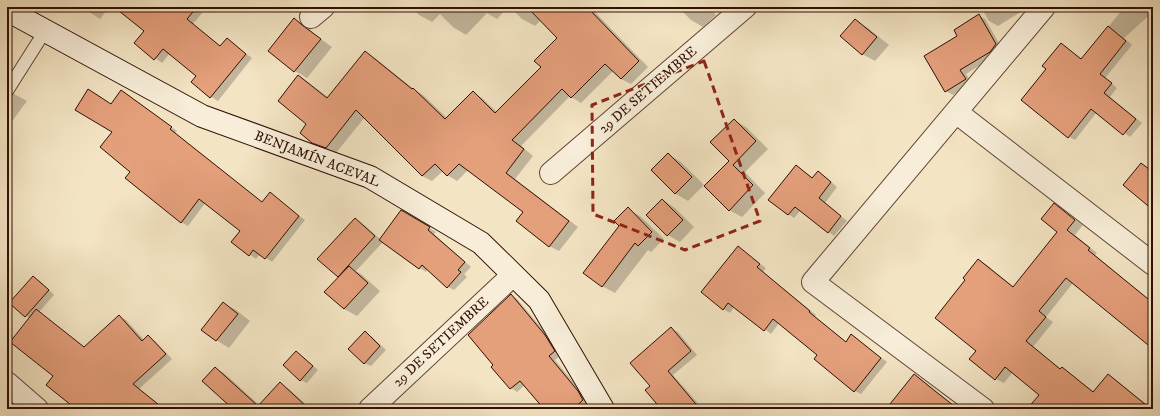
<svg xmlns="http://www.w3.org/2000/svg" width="1160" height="416" viewBox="0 0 1160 416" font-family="'IM FELL DW Pica',serif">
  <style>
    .shadow { fill: #0003 }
    .building { fill: #e49f7b; stroke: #300f03 }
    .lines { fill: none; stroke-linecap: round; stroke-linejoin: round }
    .lane-casing { stroke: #614433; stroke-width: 14 }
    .street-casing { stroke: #614433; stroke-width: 24 }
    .secondary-casing { stroke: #300f03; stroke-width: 24 }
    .lane { stroke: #f7edd8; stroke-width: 12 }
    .street { stroke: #f7edd8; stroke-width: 22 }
    .secondary { stroke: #f7edd8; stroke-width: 22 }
    .marked { fill: none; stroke: #8f2418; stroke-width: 3; stroke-dasharray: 8 5; stroke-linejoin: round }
    .labels { text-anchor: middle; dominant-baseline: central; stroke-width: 3; stroke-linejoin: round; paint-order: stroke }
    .street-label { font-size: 14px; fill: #300f03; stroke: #f7edd8 }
  </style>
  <rect width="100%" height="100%" fill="#f3e4c3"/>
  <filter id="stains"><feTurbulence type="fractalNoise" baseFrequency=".005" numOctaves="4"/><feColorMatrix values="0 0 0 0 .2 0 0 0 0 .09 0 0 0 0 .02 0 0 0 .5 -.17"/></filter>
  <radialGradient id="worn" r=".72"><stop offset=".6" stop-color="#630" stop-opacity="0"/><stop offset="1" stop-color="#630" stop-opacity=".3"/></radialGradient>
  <path class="shadow" d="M82,7H109L100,19Z
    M116,7H207L193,24L221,47L227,40L252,58L218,101L211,97L198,76L170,53L162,63L135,43L145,30Z
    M412,7H508L497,19L487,13L466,35L453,27L440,14L432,22L419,15Z
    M510,7H552L553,8L535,26L522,19Z
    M560,7H590L648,67L631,84L621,79L613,71L581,103L570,96L521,146L533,156L515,179L578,227L559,251L549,246L524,212L468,170L457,181L447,175L443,171L432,181L422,176L365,117L336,153L323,148L313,142L299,76L308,82L329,98L365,52L375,58L415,90L423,95L447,118L473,92L482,98L497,112L542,67L558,38Z
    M678,7H708L716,15L703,27L691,20Z
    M981,7H1029L998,26L989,21Z
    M1120,7H1153V12L1124,38L1132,45L1105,78L1117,88L1110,97L1142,123L1130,137L1097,112L1075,140L1069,137L1047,69L1061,44L1082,59L1122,10Z
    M979,16L985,19L1002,48L996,55L966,74L972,83L953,95L946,91L959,37Z
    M294,19L307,26L314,34L332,47L307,78L295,71Z
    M855,20L868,28L889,45L875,61L862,54Z
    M7,87L14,92V94L27,101L7,128Z
    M122,91L177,131L175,133L263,203L270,194L305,220L272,262L260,254L256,259L232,242L241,230L206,202L188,226L181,222L131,172L113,132L112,105Z
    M734,120L746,127L768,149L745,172L765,193L742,217L729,210L730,161Z
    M668,154L681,162L704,185L688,201L676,194L652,170Z
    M797,166L813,178L824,176L837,187L825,203L847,221L834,236L801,210L794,218L788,214Z
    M663,200L675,208L694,227L680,242L668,235Z
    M1054,205L1083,225L1075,235L1097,253L1095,255L1153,303V350L1149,346L1150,345L1073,283L1046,317L1053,322L1033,347L1061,369L1062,368L1070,373L1094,392L1108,376L1116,380L1152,409H1044L1041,394L1013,372L1004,383L996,379L977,350L966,280L979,260L987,265L1015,288L1059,232Z
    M628,209L640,216L664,239L651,252L648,250L615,293L602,286L620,226Z
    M401,211L436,232L434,234L471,267L464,274L467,277L454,290L448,287L428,269L426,272L420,268L383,242L356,271L361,274L380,291L357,316L344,309L339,277L338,276L355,219L363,224L381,240Z
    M738,247L766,268L763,272L816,315L815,317L846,342L852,336L887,362L861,394L855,391L819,355L779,323L771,334L735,306L730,313L723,309Z
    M33,278L40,281L54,295L39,312L85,348L119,316L126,320L144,340L148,336L155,341L172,359L139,389L165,409H78L55,376L30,318L26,316Z
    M511,295L517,299L551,339L561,355L555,360L584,395L589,404L583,409H545L525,385L517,392L511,388L493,367L495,365Z
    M223,303L236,310L250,321L229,348L216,340Z
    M672,329L678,332L697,355L673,375L703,409H662L651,386Z
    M365,333L371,336L386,350L371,366L364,363Z
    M296,352L302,356L318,370L307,383L300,380Z
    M215,368L224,373L260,406L280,384L289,389L311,409H234Z
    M914,375L921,379L958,409H887Z"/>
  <path class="building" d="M114,7H197L187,19L220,46L227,38L246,54L210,98L191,82L196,76L163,49L154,60L134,43L144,31Z
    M527,7H587L639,61L621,79L605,64L571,98L562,89L512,140L524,149L506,173L569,221L549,247L516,221L523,212L459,164L447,176L435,164L422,176L356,110L326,148L312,143L300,133L306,124L278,101L298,75L327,98L365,51L412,89L413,88L445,119L473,91L495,113L541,67L534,61L557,38Z
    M979,14L996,44L990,52L960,70L966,79L945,92L924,56L957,36L954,30Z
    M294,18L302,25L321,39L294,72L268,51Z
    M855,19L877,37L862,55L840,36Z
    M1108,26L1126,41L1100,74L1112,83L1104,93L1136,119L1123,135L1091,109L1068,138L1021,100L1046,69L1042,66L1061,43L1081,59Z
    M88,89L111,104L121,90L172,127L170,129L262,202L270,192L299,216L265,259L253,250L249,256L231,242L240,231L199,199L181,223L125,178L130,172L100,147L112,132L75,110Z
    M734,119L756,141L733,165L753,185L729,211L704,186L729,161L710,142Z
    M668,153L692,177L675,194L651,170Z
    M1141,163L1153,172V210L1123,185Z
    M796,165L812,178L818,171L831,182L819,198L841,216L828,233L795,207L788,215L768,200Z
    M662,199L683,220L667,236L646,215Z
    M1054,203L1075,220L1067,230L1090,248L1088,250L1153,303V349L1066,278L1039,311L1046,317L1026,341L1060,369L1062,367L1093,392L1108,374L1151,409H1027L1039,395L1005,367L995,380L969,359L976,351L935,318L965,280L963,278L978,259L1013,287L1057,232L1041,219Z
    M628,207L652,232L638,246L635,243L602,287L583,273L619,226L614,221Z
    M401,210L430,227L428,230L465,262L458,270L461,272L447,288L422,265L419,269L379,240Z
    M355,218L375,236L338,277L317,259Z
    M738,246L760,264L757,267L810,311L809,312L846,342L851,334L881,358L854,392L814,359L817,355L773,319L764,331L728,303L723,310L701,292Z
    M349,266L368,283L344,309L324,292Z
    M33,276L49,290L25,317L9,303Z
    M511,294L545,335L555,351L549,356L578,391L583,400L573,409H544L520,381L510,389L491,367L493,365L468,335Z
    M223,302L238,314L216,341L201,330Z
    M36,309L84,347L119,315L142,341L148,335L166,354L133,384L164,409H76L46,385L53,376L10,342Z
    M671,327L691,351L668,371L700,409H661L645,390L650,386L630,363Z
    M365,331L380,346L364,364L348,349Z
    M296,351L313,366L300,381L283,365Z
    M215,367L258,406L280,382L309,409H233L202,381Z
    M914,374L935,391L958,409H886Z"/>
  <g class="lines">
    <defs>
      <path id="lane" d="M7,91L45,31"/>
      <path id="street" d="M311,17L323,7
        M956,112L1153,264
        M551,173L745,7
        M7,383L37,409
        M370,409L513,275
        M983,409L813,282L1044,7"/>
      <path id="secondary" d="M7,10L202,116L370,177L481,243L539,300L603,409"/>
    </defs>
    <use href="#lane" class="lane-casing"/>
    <use href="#street" class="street-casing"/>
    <use href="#secondary" class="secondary-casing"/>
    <use href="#lane" class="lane"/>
    <use href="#street" class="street"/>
    <use href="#secondary" class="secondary"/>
  </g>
  <path class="marked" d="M704,61L760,221L685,250L593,214L592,105Z"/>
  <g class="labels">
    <g class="street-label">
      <text transform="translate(648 90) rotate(-41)">29 DE SETIEMBRE</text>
      <text transform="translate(317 159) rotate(21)">BENJAMÍN ACEVAL</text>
      <text transform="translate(441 342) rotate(-43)">29 DE SETIEMBRE</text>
    </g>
  </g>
  <rect width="1160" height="416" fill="none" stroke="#f3e4c3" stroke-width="24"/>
  <rect x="8" y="8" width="1144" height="400" fill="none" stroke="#300f03" stroke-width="2"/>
  <rect x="12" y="12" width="1136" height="392" fill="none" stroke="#300f03"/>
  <rect width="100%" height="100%" filter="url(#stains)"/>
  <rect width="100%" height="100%" fill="url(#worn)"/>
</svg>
